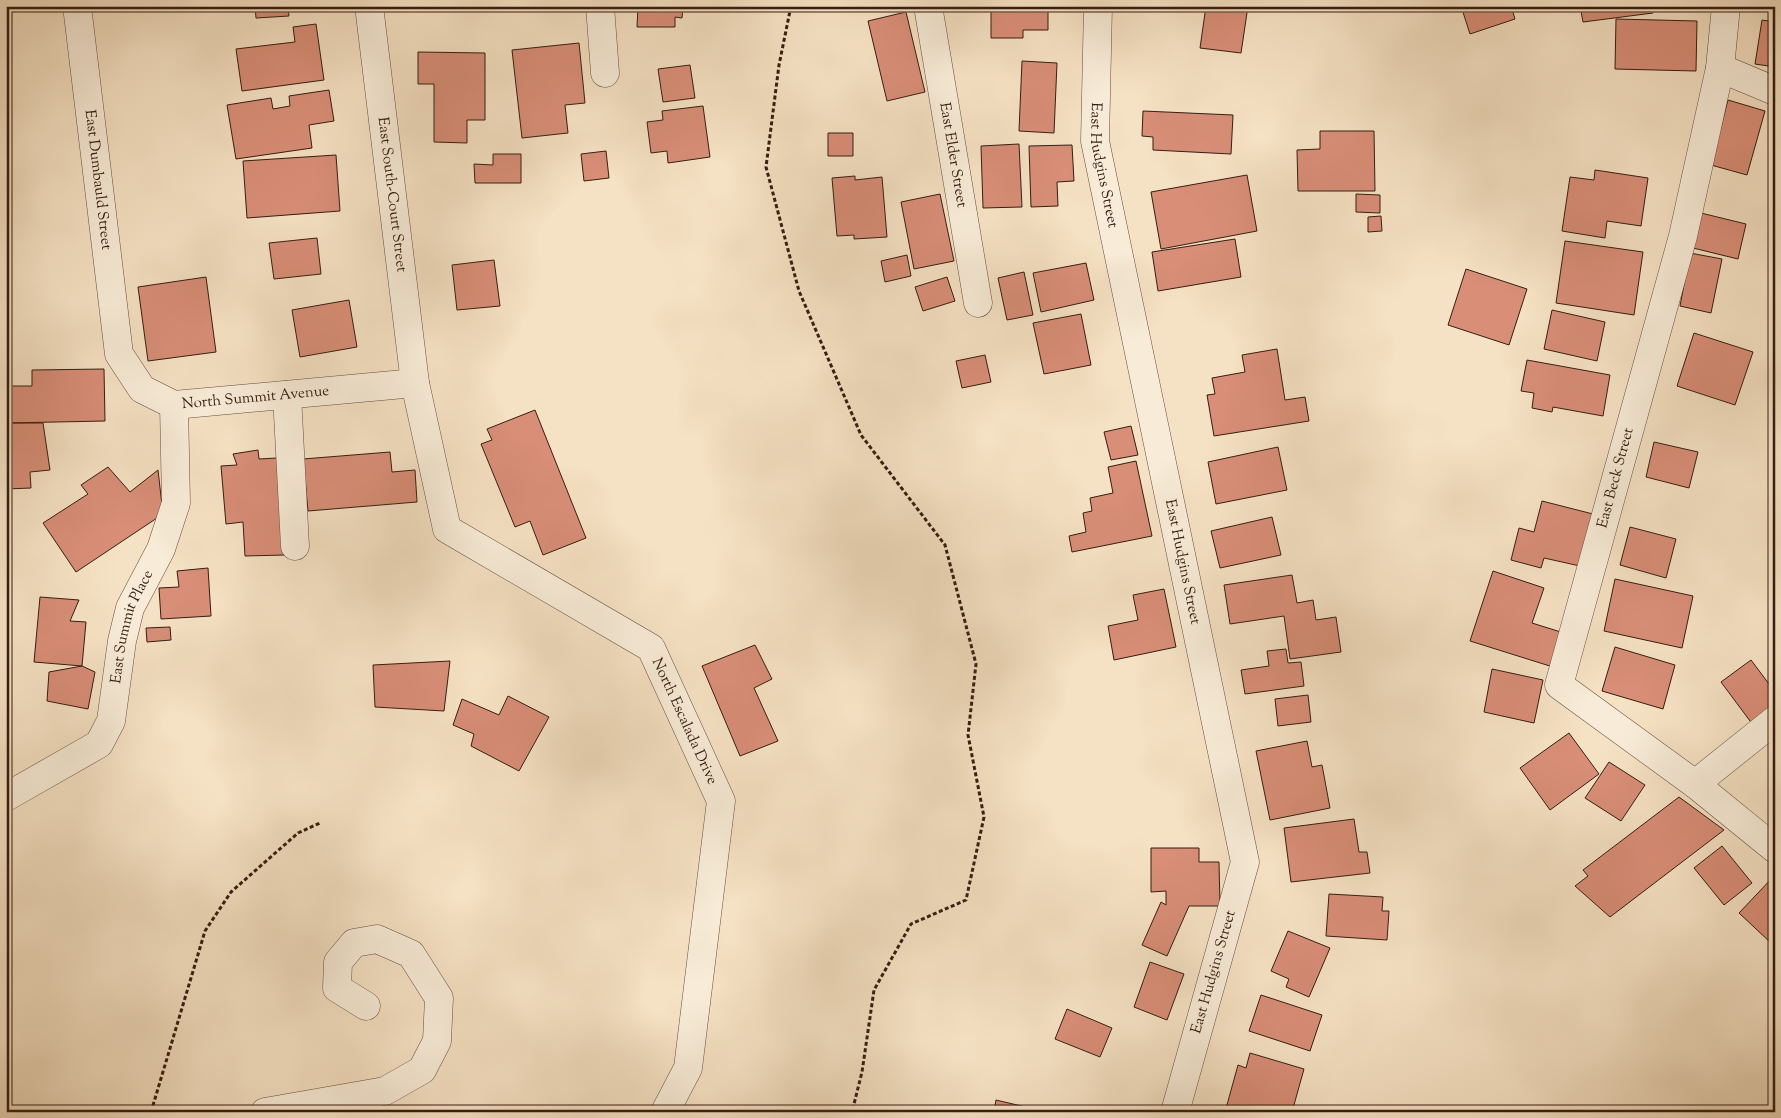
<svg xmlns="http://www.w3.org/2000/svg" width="1781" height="1118" viewBox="0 0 1781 1118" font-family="'Sorts Mill Goudy',serif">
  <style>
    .building { fill: #d88e77; stroke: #361c11 }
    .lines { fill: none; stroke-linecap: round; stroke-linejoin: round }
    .minor-casing { stroke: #664d3e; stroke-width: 29 }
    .path { stroke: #361c11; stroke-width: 3; stroke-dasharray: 4 2.5; stroke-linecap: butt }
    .minor { stroke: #f8ecd8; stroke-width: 28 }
    .labels { text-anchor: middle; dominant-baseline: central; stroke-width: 5; stroke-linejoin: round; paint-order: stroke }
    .street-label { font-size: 15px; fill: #361c11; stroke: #f8ecd8 }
  </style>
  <rect width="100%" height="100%" fill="#f5e1c3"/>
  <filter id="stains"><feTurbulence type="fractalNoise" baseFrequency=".004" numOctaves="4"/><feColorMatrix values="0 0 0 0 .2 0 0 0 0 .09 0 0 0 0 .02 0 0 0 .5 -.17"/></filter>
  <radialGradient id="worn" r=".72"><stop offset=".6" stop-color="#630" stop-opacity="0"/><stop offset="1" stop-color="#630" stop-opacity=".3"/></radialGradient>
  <path class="building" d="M112,6H157L112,11Z
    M255,6H305V7L288,8L289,16L256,18Z
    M638,6H683L682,18L675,17V27H637Z
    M991,6H1048V30H1023V38H991Z
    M1206,6H1248L1241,53L1200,48Z
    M1461,6H1511L1515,19L1470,34Z
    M1580,6H1652L1653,13L1583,22Z
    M906,12L925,92L887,101L868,21Z
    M1616,19L1697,21L1696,71L1615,69Z
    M1762,20L1775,22V67L1755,64Z
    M316,24L324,80L242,91L236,49L295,42L293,27Z
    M579,43L585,103L565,105L568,133L522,138L512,50Z
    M418,52L485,53V120H467V143L434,142V84H418Z
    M1022,61L1057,63L1054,133L1019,131Z
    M690,65L695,98L663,102L658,69Z
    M329,90L334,121L309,125L312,148L236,159L227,105L271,98L273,109L290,106L289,96Z
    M1728,100L1765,111L1747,175L1711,165Z
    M703,106L710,157L668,163L667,151L651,153L647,122L663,120L662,111Z
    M1143,111L1233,115L1231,154L1153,150V137L1142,136Z
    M1320,131H1374L1375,191H1298L1297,150L1320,149Z
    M828,133H853V156H828Z
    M1019,144L1022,207L983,208L981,146Z
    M1072,145L1074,181L1057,182L1058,206L1031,207L1029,146Z
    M606,151L609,178L584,181L581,154Z
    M493,154H521V183H475L474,164L493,165Z
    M336,155L340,211L247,218L243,161Z
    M1595,170L1648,178L1641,226L1607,221L1605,238L1562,231L1570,177L1594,180Z
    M1247,175L1257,231L1161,249L1151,192Z
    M855,176V180L882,177L887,237L854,239V235L837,236L832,178Z
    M940,194L954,261L914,269L901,202Z
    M1356,194L1380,195V213L1356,212Z
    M1701,213L1746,224L1738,259L1693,248Z
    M1381,216L1382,231L1368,232V217Z
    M317,238L321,274L274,279L269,243Z
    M1235,239L1241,277L1158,291L1152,252Z
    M1565,241L1643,252L1634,315L1556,303Z
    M1690,253L1722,259L1711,313L1680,306Z
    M907,255L911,276L885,282L881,261Z
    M494,260L500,306L457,310L452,265Z
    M1086,263L1094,300L1041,312L1033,273Z
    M1466,269L1527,289L1509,345L1448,325Z
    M1024,272L1033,315L1007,320L998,278Z
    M206,277L216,352L148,361L138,287Z
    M947,277L955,301L923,311L915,287Z
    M349,300L357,347L300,357L292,310Z
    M1552,310L1605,322L1597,361L1544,349Z
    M1081,314L1091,365L1044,374L1033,323Z
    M1694,333L1753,352L1735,405L1677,386Z
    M1277,349L1285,400L1305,397L1309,421L1214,436L1207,395L1215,394L1212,378L1245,372L1242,355Z
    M985,355L991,382L962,388L956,361Z
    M1527,360L1610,375L1603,416L1553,407L1552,412L1532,408L1534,393L1521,391Z
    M104,369L105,421L6,423V386H32V370Z
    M535,410L586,538L543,555L530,521L515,527L481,444L492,440L487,429Z
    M6,423H43L50,470L30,472L31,488L6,489Z
    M1131,426L1138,455L1111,460L1104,432Z
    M1654,442L1698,452L1689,488L1646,477Z
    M1278,447L1287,490L1216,504L1208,462Z
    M258,450L259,459L277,458L285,555L245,556L243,522L226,524L221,466L237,465L233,454Z
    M390,452L392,472L415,470L417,502L308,511L303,459Z
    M1136,461L1152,536L1072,552L1069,536L1086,532L1083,513L1092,511L1090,498L1113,493L1108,467Z
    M108,467L130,492L158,470L163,514L76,572L43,523L88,494L81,485Z
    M1542,501L1593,514L1580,566L1544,558L1541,568L1511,560L1519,528L1534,532Z
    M1272,517L1281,555L1220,568L1211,531Z
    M1630,527L1676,539L1666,578L1620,565Z
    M208,568L211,616L161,619L159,588L179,587L177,571Z
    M1493,571L1544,588L1532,623L1564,633L1553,667L1470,641Z
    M1292,575L1297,603L1313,600L1316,620L1336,617L1341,652L1290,659L1284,616L1230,624L1224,585Z
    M1615,579L1693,596L1682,648L1604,631Z
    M1164,589L1176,647L1114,660L1108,626L1138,620L1133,595Z
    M40,597L79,600L70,621L86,622L82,666L34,662Z
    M170,627L171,640L147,642L146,628Z
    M755,645L772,679L754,688L778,741L740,756L702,666Z
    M1615,647L1675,665L1663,709L1602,691Z
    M1286,649L1288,663L1301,662L1304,686L1245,694L1241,670L1269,666L1267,651Z
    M1751,660L1775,692V708L1753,725L1721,682Z
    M450,661L444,711L375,707L373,665Z
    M82,666L95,672L88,709L47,701L49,672Z
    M1492,669L1543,680L1534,723L1484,712Z
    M1308,695L1311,722L1278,726L1275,699Z
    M508,696L549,717L519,771L471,746L474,734L453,725L462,699L499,715Z
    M1569,733L1599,774L1550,810L1520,768Z
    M1307,741L1312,767L1322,765L1330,808L1270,820L1256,751Z
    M1609,762L1645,785L1621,821L1585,798Z
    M1679,797L1724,830L1610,917L1575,886L1588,876L1583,870Z
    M1354,819L1359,852H1367L1370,873L1291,882L1284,828Z
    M1722,846L1752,883L1724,905L1694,868Z
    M1151,848H1199V862H1219L1220,906H1189L1167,956L1142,945L1161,902L1166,905V891L1151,892Z
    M1775,875V939L1771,943L1739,913Z
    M1329,894L1383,897L1382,911H1389L1387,940L1326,936Z
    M1288,931L1330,948L1309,997L1286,987L1289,979L1271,971Z
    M1150,962L1184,974L1167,1020L1134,1007Z
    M1261,995L1322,1015L1310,1051L1249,1031Z
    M1067,1009L1112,1028L1100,1057L1055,1039Z
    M1250,1053L1304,1069L1292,1112H1225L1238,1065L1246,1068Z
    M996,1100L1034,1109L1033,1112H994Z"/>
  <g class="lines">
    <defs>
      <g id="minor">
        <path id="s1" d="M77,6L119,354L142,389L174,405L415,383"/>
        <path id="s2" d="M369,6L415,383L447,529L651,648L721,801L688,1068L665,1112"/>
        <path d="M600,6L605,73"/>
        <path id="s3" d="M928,6L978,303"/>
        <path id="s4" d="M1098,6L1095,141L1245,862L1175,1112"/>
        <path d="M1726,6L1720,68L1683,236L1559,685L1695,784L1775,849"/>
        <path d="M1720,68L1775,91"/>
        <path d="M287,395L295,546"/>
        <path d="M1695,784L1775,720"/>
        <path id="s5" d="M6,797L99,744L111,721L122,641L130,608L161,549L176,503L174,405"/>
        <path d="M265,1112L385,1091L422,1070L437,1041L439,998L411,954L377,939L354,943L338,962L337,988L366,1006"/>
      </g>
    </defs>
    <use href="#minor" class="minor-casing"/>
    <path class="path" d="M791,6L779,65L766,167L799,291L861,435L945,545L976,664L968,735L984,817L966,900L911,924L874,990L862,1072L852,1112
      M151,1112L205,931L231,892L298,833L320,823"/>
    <use href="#minor" class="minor"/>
  </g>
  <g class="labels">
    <g class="street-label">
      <text stroke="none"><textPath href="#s3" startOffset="151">East Elder Street</textPath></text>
      <text stroke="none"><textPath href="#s4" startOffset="160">East Hudgins Street</textPath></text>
      <text stroke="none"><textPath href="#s1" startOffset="175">East Dumbauld Street</textPath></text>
      <text stroke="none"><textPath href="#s2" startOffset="190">East South-Court Street</textPath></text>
      <text stroke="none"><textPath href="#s1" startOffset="510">North Summit Avenue</textPath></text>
      <text transform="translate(1616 478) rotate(-75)">East Beck Street</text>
      <text stroke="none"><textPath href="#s4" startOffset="565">East Hudgins Street</textPath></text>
      <text stroke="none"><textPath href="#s5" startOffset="230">East Summit Place</textPath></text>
      <text stroke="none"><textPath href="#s2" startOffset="846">North Escalada Drive</textPath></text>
      <text transform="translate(1214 972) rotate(-74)">East Hudgins Street</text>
    </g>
  </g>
  <rect width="1781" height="1118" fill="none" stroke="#f5e1c3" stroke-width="25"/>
  <rect x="8" y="8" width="1766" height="1103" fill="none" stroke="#361c11" stroke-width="2.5"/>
  <rect x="12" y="12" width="1756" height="1093" fill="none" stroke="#361c11"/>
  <rect width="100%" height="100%" filter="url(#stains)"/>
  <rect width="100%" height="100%" fill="url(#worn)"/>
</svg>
